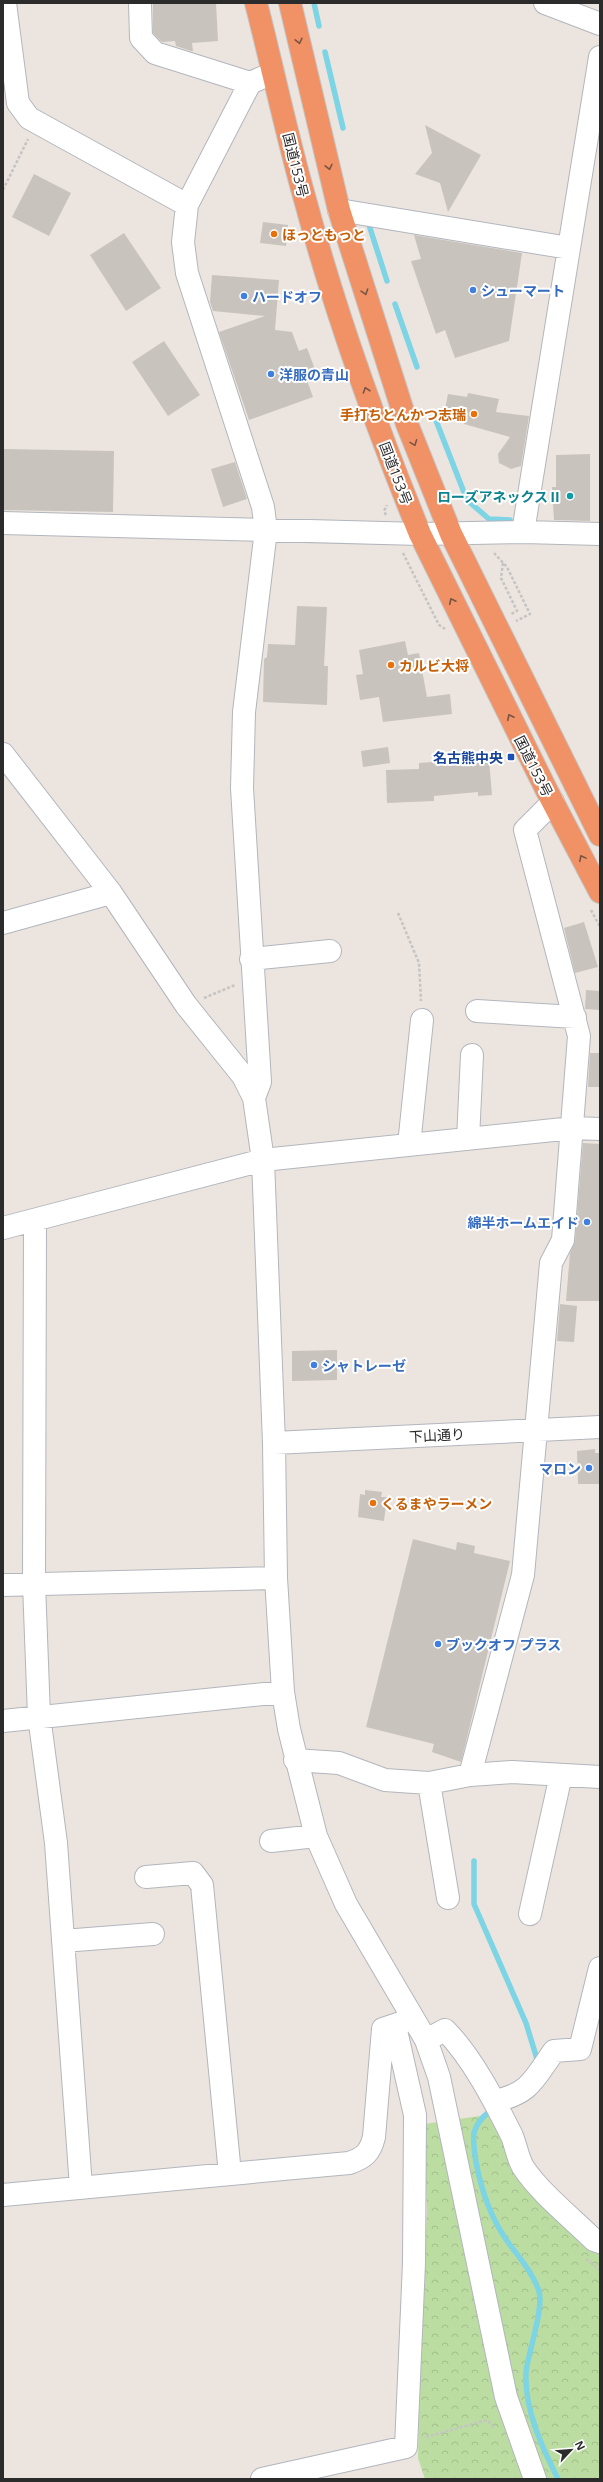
<svg xmlns="http://www.w3.org/2000/svg" width="603" height="2482" viewBox="0 0 603 2482" font-family="'Open Sans','Noto Sans JP',sans-serif">
  <style>
    .forest { fill: url(#forest-crowns) }
    .lines { fill: none; stroke-linecap: round; stroke-linejoin: round }
    .stream { stroke: #7cd4e4; stroke-width: 5.5 }
    .building { fill: #c8c3bd }
    .minor-casing { stroke: #b2b6bd; stroke-width: 24 }
    .highway-casing { stroke: #c4c4c4; stroke-width: 24 }
    .path { stroke: #c4c4c4; stroke-width: 2.5; stroke-dasharray: 3 2; stroke-linecap: butt }
    .minor { stroke: #fff; stroke-width: 22 }
    .highway { stroke: #f09266; stroke-width: 22 }
    .oneway { stroke: #7a5443 }
    .food-dot { fill: #e8710a; stroke: #fff; stroke-width: 1.5 }
    .shop-dot { fill: #3f7fe0; stroke: #fff; stroke-width: 1.5 }
    .culture-dot { fill: #0f9aa8; stroke: #fff; stroke-width: 1.5 }
    .transit-dot { fill: #1a4fb4; stroke: #fff; stroke-width: 1.5 }
    .labels { text-anchor: middle; dominant-baseline: central; stroke-width: 4; stroke-linejoin: round; paint-order: stroke }
    .street-label { font-size: 14px; fill: #2b2b2b; stroke: #fff }
    .food-label { font-size: 14px; font-weight: bold; fill: #c56008; stroke: #fff; text-anchor: start }
    .shop-label { font-size: 14px; font-weight: bold; fill: #366cbe; stroke: #fff; text-anchor: start }
    .culture-label { font-size: 14px; font-weight: bold; fill: #0d838f; stroke: #fff; text-anchor: end }
    .transit-label { font-size: 14px; font-weight: bold; fill: #164399; stroke: #fff; text-anchor: end }
  </style>
  <defs>
    <pattern id="forest-crowns" width="20" height="18" patternUnits="userSpaceOnUse"><rect width="20" height="18" fill="#bcdda1"/><path d="M2 6a3 3 0 1 1 6 0M12 15a3 3 0 1 1 6 0" fill="none" stroke="#a2be8b"/></pattern>
  </defs>
  <rect width="100%" height="100%" fill="#ece5df"/>
  <path class="forest" d="M500,2113L517,2148L600,2242V2479H425L418,2458L421,2320L427,2213L424,2124Z"/>
  <g class="lines">
    <path class="stream" d="M314,3L319,26
      M325,52L343,128
      M369,225L387,281
      M395,304L417,367
      M435,418L467,500L489,519L510,520
      M474,1861V1904L526,2023L537,2059
      M490,2111C470,2127 472,2137 476,2162C481,2189 489,2214 505,2238C517,2255 532,2271 539,2291C544,2309 528,2353 526,2372C524,2409 542,2447 558,2479"/>
  </g>
  <path class="building" d="M153,3H216L218,41L192,43L193,51H191L176,46L175,41L162,42L153,33Z
    M425,125L481,155L448,212L440,183L415,174L432,153Z
    M34,174L71,193L49,236L12,217Z
    M263,222L288,225L286,246L260,243Z
    M124,233L161,288L126,311L90,255Z
    M414,235L522,253L509,341L455,358L445,330L436,334L411,261L421,259Z
    M212,275L279,280L275,330L292,332L299,351L307,348L316,372L305,375L313,397L249,420L219,332L265,316L213,311L210,302Z
    M164,341L200,395L168,416L132,362Z
    M468,393L499,399L496,412L529,416L521,466L511,469L499,463L498,454L510,437L464,424L465,419L451,416L453,411L445,409L448,394L467,397Z
    M3,449L114,451L113,512L3,510Z
    M590,454V521L554,520L552,487H556V455Z
    M235,462L247,499L223,507L211,469Z
    M297,606L327,607L324,666H328L327,705L263,702L264,659L267,657L268,644L295,645Z
    M405,641L408,655L419,653L427,697L450,694L452,714L383,722L379,697L360,700L356,675L363,674L359,650Z
    M388,747L390,763L363,767L361,751Z
    M474,759V762L489,760L492,795L478,796V792L434,796V801L387,803L386,770L419,769V763Z
    M584,922L598,967L575,973L564,928Z
    M586,990L600,991V1010L585,1009Z
    M590,1053H600V1087H588Z
    M583,1143L600,1144V1301H566L570,1253L575,1241Z
    M560,1304L577,1306L574,1342L557,1341Z
    M337,1350V1380L292,1381V1351Z
    M595,1449V1453H600V1484H578L577,1451Z
    M365,1490L382,1492L381,1497H387L384,1521L358,1517L360,1494L365,1495Z
    M413,1539L456,1550L457,1542L475,1546L474,1553L510,1561L461,1762L432,1752L434,1744L366,1727Z"/>
  <g class="lines">
    <defs>
      <path id="minor" d="M5,3L18,103L29,118L187,205
        M140,3L141,38L155,53L250,83
        M545,3L600,24
        M339,210L569,248
        M3,523L420,534L523,532L600,534
        M523,532L600,57
        M3,754L111,893L186,1005L243,1076L254,1098L263,1160L274,1443L276,1578L283,1692L289,1729L316,1836L346,1904L426,2040L439,2077L506,2397L535,2479
        M3,923L111,893
        M251,959L330,951
        M477,1011L575,1017
        M254,1098L260,1082L242,788L244,712L266,530L263,507L187,273L183,242L187,205L250,83L273,73
        M468,1139L472,1055
        M409,1145L422,1020
        M35,1220L34,1584L39,1716L56,1843L81,2187
        M3,1228L263,1160L573,1128L600,1129
        M274,1443L600,1427
        M3,1585L276,1578
        M3,1721L283,1692
        M295,1760L339,1763L385,1780L429,1783L470,1775L512,1772L600,1777
        M470,1775L523,1575L551,1263L563,1240L579,1036L525,830L553,802
        M429,1783L448,1898
        M271,1841L316,1836
        M146,1877L193,1873L202,1885L230,2174
        M530,1914L561,1775
        M63,1941L153,1934
        M426,2040L445,2030C472,2057 495,2102 512,2136C516,2146 518,2159 523,2167C540,2193 572,2218 594,2240L600,2242
        M494,2101C530,2094 534,2079 554,2051L580,2049L600,1968
        M3,2195L349,2163C364,2158 370,2153 374,2137L383,2029L401,2023
        M262,2479L406,2447L414,2263L415,2115L395,2026"/>
      <path id="highway" d="M256,3C273,69 287,137 306,203C336,315 376,426 420,534L546,789L600,892
        M290,3L339,210L407,424L451,534L600,835"/>
    </defs>
    <use href="#minor" class="minor-casing"/>
    <use href="#highway" class="highway-casing"/>
    <path class="path" d="M3,190L28,139
      M386,515L384,511L387,505
      M403,553L439,625L445,629
      M494,553L507,567L530,614L516,621
      M503,563L501,578L517,611L511,614
      M591,910L600,927
      M398,913L419,963L421,1001
      M204,998L235,985
      M586,2259L600,2270
      M426,2437L487,2420L495,2428"/>
    <use href="#minor" class="minor"/>
    <use href="#highway" class="highway"/>
  </g>
  <defs><path id="oneway-chevron" d="M-2-3.5L2.5 0L-2 3.5" fill="none" stroke-width="1.6" stroke-linecap="round" stroke-linejoin="round"/></defs>
  <g class="oneway">
    <use href="#oneway-chevron" transform="translate(299 41) rotate(77)"/>
    <use href="#oneway-chevron" transform="translate(329 167) rotate(77)"/>
    <use href="#oneway-chevron" transform="translate(365 292) rotate(72)"/>
    <use href="#oneway-chevron" transform="translate(366 390) rotate(-109)"/>
    <use href="#oneway-chevron" transform="translate(414 443) rotate(69)"/>
    <use href="#oneway-chevron" transform="translate(452 601) rotate(-116)"/>
    <use href="#oneway-chevron" transform="translate(510 717) rotate(-116)"/>
    <use href="#oneway-chevron" transform="translate(582 858) rotate(-118)"/>
  </g>
  <g class="food-dot">
    <circle cx="274" cy="234" r="4"/>
    <circle cx="474" cy="414" r="4"/>
    <circle cx="391" cy="665" r="4"/>
    <circle cx="373" cy="1503" r="4"/>
  </g>
  <g class="shop-dot">
    <circle cx="473" cy="290" r="4"/>
    <circle cx="244" cy="296" r="4"/>
    <circle cx="271" cy="374" r="4"/>
    <circle cx="587" cy="1222" r="4"/>
    <circle cx="314" cy="1365" r="4"/>
    <circle cx="589" cy="1468" r="4"/>
    <circle cx="438" cy="1644" r="4"/>
  </g>
  <circle class="culture-dot" cx="570" cy="496" r="4"/>
  <rect class="transit-dot" x="507" y="753" width="8" height="8" rx="2"/>
  <g class="labels">
    <g class="street-label">
      <text transform="translate(296 165) rotate(76)">国道153号</text>
      <text transform="translate(396 473) rotate(69)">国道153号</text>
      <text transform="translate(534 766) rotate(63)">国道153号</text>
      <text transform="translate(437 1435) rotate(-3)">下山通り</text>
    </g>
    <g class="food-label">
      <text x="282" y="234">ほっともっと</text>
      <text x="466" y="414" text-anchor="end">手打ちとんかつ志瑞</text>
      <text x="399" y="665">カルビ大将</text>
      <text x="381" y="1503">くるまやラーメン</text>
    </g>
    <g class="shop-label">
      <text x="481" y="290">シューマート</text>
      <text x="252" y="296">ハードオフ</text>
      <text x="279" y="374">洋服の青山</text>
      <text x="579" y="1222" text-anchor="end">綿半ホームエイド</text>
      <text x="322" y="1365">シャトレーゼ</text>
      <text x="581" y="1468" text-anchor="end">マロン</text>
      <text x="446" y="1644">ブックオフ プラス</text>
    </g>
    <g class="culture-label">
      <text x="562" y="496">ローズアネックスⅡ</text>
    </g>
    <g class="transit-label">
      <text x="503" y="757">名古熊中央</text>
    </g>
  </g>
  <rect width="603" height="2482" fill="none" stroke="#2b2b2b" stroke-width="8"/>
  <g transform="translate(571 2450) rotate(64)" stroke="#ffffff" stroke-width="3" paint-order="stroke">
  <path d="M0-3L7 15L0 10L-7 15Z" fill="#2b2b2b"/>
  <text y="-6" font-size="11" font-weight="bold" text-anchor="middle" fill="#2b2b2b">N</text>
  </g>
</svg>
